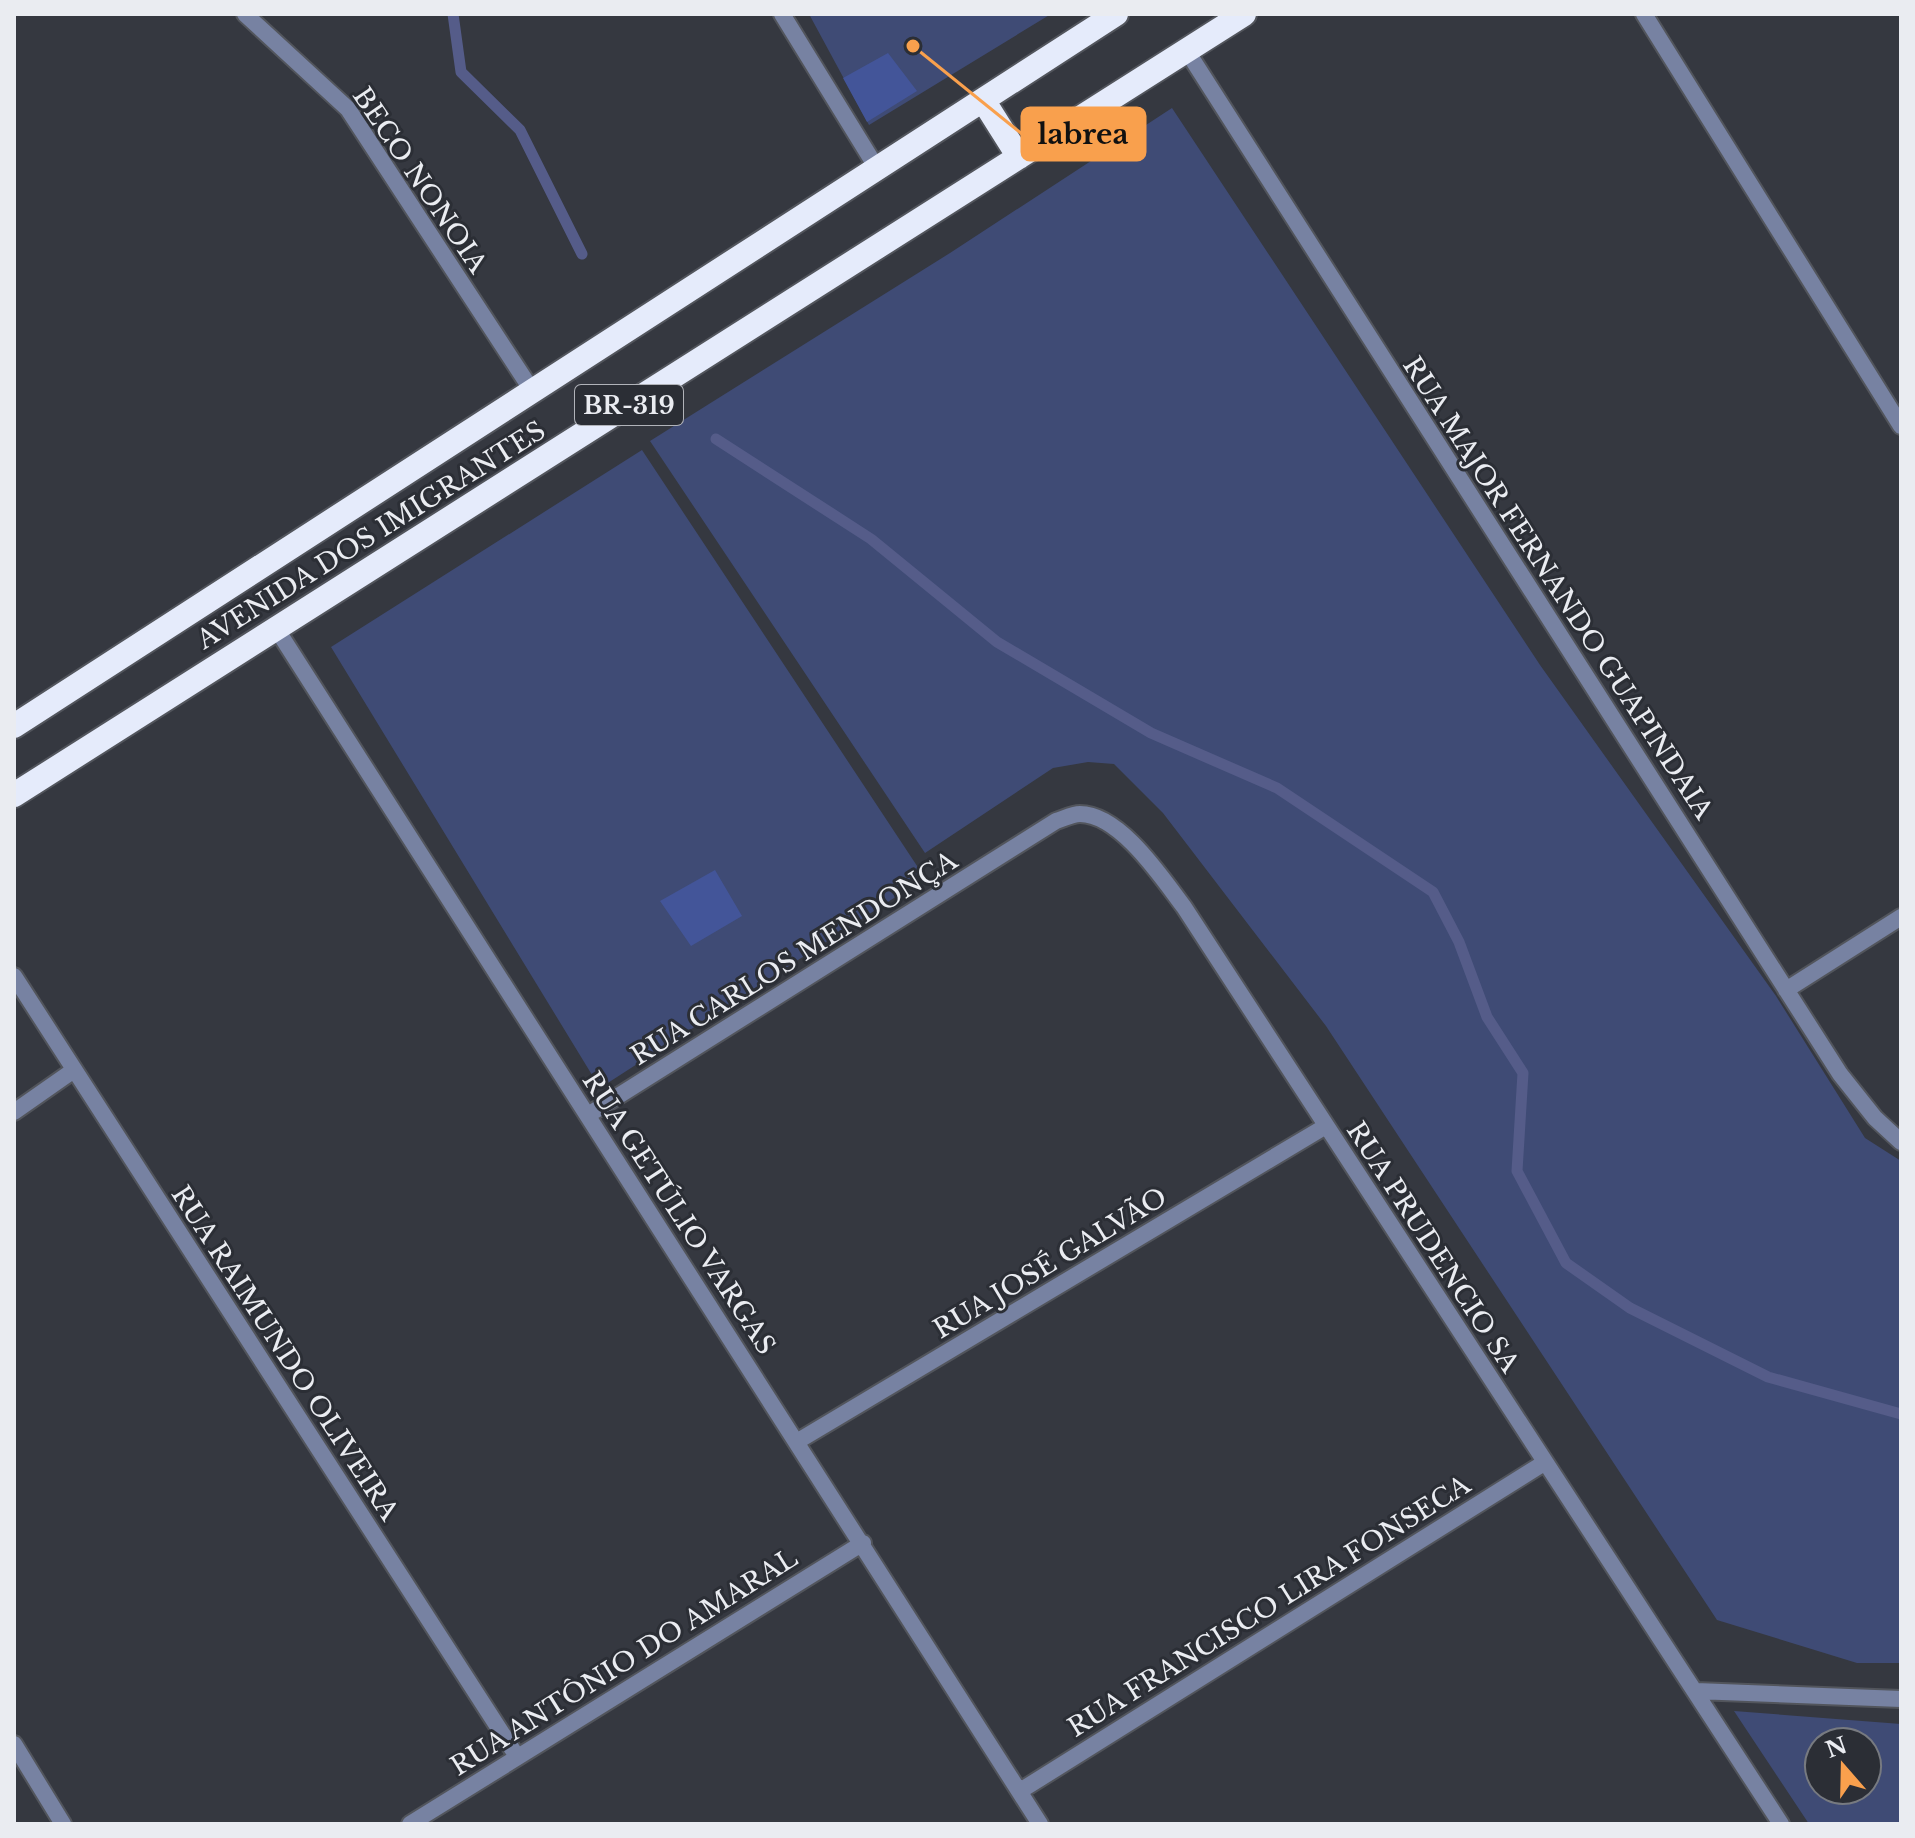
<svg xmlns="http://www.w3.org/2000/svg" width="1915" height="1838" font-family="'Libre Baskerville',serif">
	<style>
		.green { fill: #3f4b75; fill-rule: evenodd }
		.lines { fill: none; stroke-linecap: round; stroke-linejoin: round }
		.stream { stroke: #555c89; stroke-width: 11 }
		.building { fill: #435599 }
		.street-casing { stroke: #52555c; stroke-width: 20 }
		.highway-casing { stroke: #52555c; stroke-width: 28 }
		.street { stroke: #7782a2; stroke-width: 16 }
		.highway { stroke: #e5ebfb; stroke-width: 24 }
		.labels { text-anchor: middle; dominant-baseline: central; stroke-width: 6; stroke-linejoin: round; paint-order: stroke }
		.shield { fill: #2b2e35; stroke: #b1b3b9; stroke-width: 2 }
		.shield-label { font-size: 24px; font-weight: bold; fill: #eaecf1 }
		.street-label { font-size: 26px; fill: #eaecf1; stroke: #2b2e35 }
		.leader { fill: none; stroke: #f9a04d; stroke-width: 3 }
		.callout-dot { fill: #f9a04d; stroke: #2b2e35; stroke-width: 3 }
		.callout { fill: #f9a04d; stroke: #f9a04d; stroke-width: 3 }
		.callout-label { font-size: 28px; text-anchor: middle; font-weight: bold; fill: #111 }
	</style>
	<rect width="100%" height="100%" fill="#353840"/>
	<path class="green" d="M809,14H1051L869,125Z
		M1172,108L1540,665L1776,996L1865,1138L1901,1161V1663H1857L1717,1620L1326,1026L1163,813L1114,764L1088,762L1053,768L925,853L650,441L950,253Z
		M642,450L925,878L600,1088L331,647Z
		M1734,1711L1901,1724V1824H1809ZM1867,1742V1790H1819V1742Z"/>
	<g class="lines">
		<path class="stream" d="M453,14L461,72L520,130L582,254
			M716,439L871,539L997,642L1151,733L1277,788L1433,892L1459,942L1487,1017L1523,1073L1517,1171L1566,1263L1630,1308L1768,1377L1901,1414"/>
	</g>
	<path class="building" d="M888,53L917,91L867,122L843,78Z
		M715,870L742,916L691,946L660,901Z"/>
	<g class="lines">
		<g class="street-casing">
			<path id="street" d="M245,14L348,109L533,392
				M782,14L878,170
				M1644,14L1901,426
				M1187,51L1840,1074L1875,1118L1901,1142
				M276,628L1040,1824
				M14,976L516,1755
				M1786,990L1901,917
				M14,1112L74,1070
				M588,1115L1056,821C1063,819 1072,814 1080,814C1120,814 1162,878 1184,907L1781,1824
				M798,1441L1326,1126
				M1696,1691L1901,1699
				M14,1744L63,1824
				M1020,1791L1544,1463
				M410,1824L863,1543"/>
		</g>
		<g class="highway-casing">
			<path id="highway" d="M983,100L1019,157
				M14,726L1116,14
				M14,795L1244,14"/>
		</g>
		<use href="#street" class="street"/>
		<use href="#highway" class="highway"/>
	</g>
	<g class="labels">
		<rect class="shield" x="575" y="385" width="108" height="40" rx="6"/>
		<g class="shield-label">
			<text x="629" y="405">BR-319</text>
		</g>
		<g class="street-label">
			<text transform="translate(420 180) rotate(56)">BECO NONOIA</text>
			<text transform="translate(371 535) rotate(-32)">AVENIDA DOS IMIGRANTES</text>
			<text transform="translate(1558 588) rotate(57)">RUA MAJOR FERNANDO GUAPINDAIA</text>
			<text transform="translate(794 958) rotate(-32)">RUA CARLOS MENDONÇA</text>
			<text transform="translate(679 1213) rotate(57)">RUA GETÚLIO VARGAS</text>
			<text transform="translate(1433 1247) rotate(57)">RUA PRUDENCIO SA</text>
			<text transform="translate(1050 1263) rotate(-31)">RUA JOSÉ GALVÃO</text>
			<text transform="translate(285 1353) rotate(57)">RUA RAIMUNDO OLIVEIRA</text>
			<text transform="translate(1269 1606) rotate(-32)">RUA FRANCISCO LIRA FONSECA</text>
			<text transform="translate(624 1662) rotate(-32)">RUA ANTÔNIO DO AMARAL</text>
		</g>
	</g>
	<path class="leader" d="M913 46L1022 134"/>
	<circle class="callout-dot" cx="913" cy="46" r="8"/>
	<rect class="callout" x="1022" y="108" width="123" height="52" rx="8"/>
	<g class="callout-label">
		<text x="1083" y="144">labrea</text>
	</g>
	<rect width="1915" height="1838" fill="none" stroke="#eaecf1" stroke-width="32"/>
	<g transform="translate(1843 1766) rotate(340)"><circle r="38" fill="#2b2e35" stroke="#777a80" stroke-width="2"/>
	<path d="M0-6L14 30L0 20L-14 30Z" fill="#f9a04d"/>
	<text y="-12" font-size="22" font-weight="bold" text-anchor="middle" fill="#eaecf1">N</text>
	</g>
</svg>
